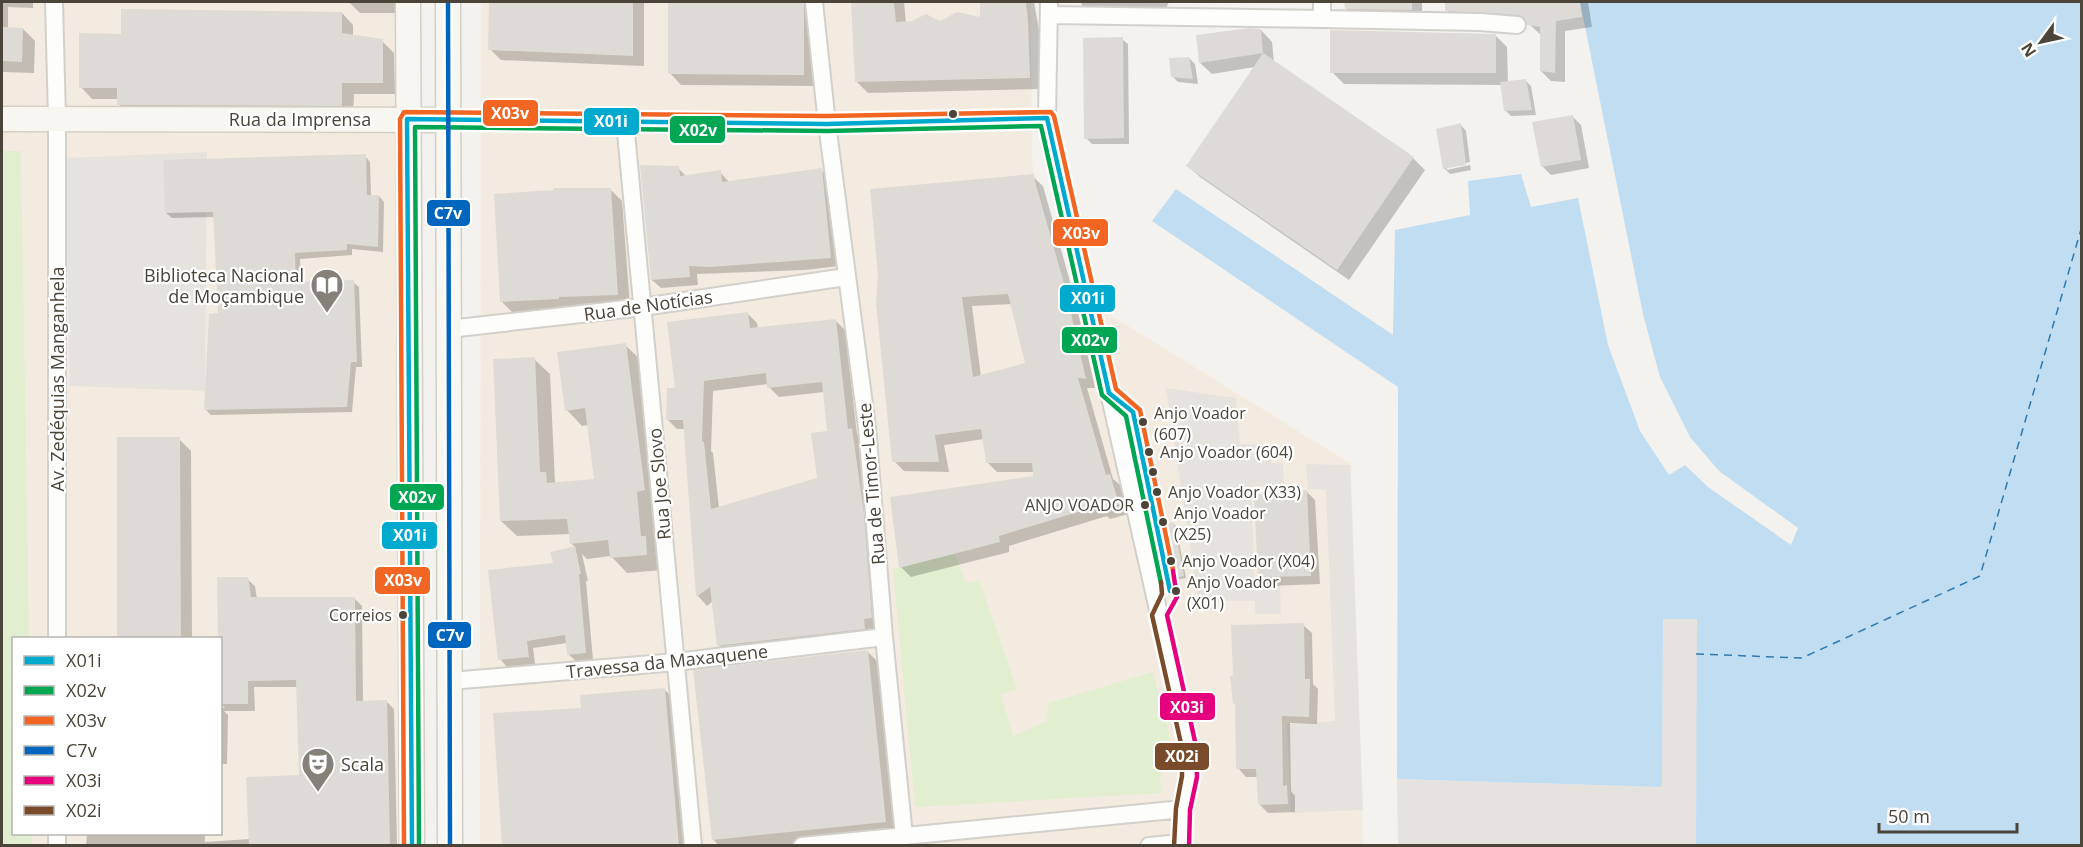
<svg xmlns="http://www.w3.org/2000/svg" width="2083" height="847" font-family="'Open Sans',sans-serif">
	<style>
		.commercial { fill: #f3ebdf; fill-rule: evenodd }
		.industrial { fill: #e6e2de }
		.green { fill: #e1eecf }
		.parking { fill: #e6e3df }
		.water { fill: #c0ddf1 }
		.shadow { fill: #0003; fill-rule: evenodd }
		.lines { fill: none; stroke-linecap: round; stroke-linejoin: round }
		.ferry { stroke: #2e7ab2; stroke-width: 1.5; stroke-dasharray: 8 6; stroke-linecap: butt }
		.building { fill: #dedbd6; fill-rule: evenodd }
		.minor-casing { stroke: #d2d0cb; stroke-width: 20 }
		.secondary-casing { stroke: #d3cfc5; stroke-width: 27 }
		.minor { stroke: #fdfdfc; stroke-width: 16 }
		.secondary { stroke: #f7f6f1; stroke-width: 24 }
		.bus-1-casing { stroke: #fff; stroke-width: 9 }
		.bus-2-casing { stroke: #fff; stroke-width: 9 }
		.bus-3-casing { stroke: #fff; stroke-width: 9 }
		.bus-4-casing { stroke: #fff; stroke-width: 9 }
		.bus-5-casing { stroke: #fff; stroke-width: 9 }
		.bus-6-casing { stroke: #fff; stroke-width: 9 }
		.bus-1 { stroke: #00a9ce; stroke-width: 4.5 }
		.bus-2 { stroke: #00a651; stroke-width: 4.5 }
		.bus-3 { stroke: #f26522; stroke-width: 4.5 }
		.bus-4 { stroke: #0065bd; stroke-width: 4.5 }
		.bus-5 { stroke: #e5007d; stroke-width: 4.5 }
		.bus-6 { stroke: #7a4b2a; stroke-width: 4.5 }
		.bus-dot { fill: #4b4439; stroke: #fff; stroke-width: 2 }
		.labels { text-anchor: middle; dominant-baseline: central; stroke-width: 4.5; stroke-linejoin: round; paint-order: stroke }
		.bus-label { font-size: 16px; fill: #4b4439; stroke: #fff; text-anchor: start }
		.street-label { font-size: 18px; fill: #4b4439; stroke: #fff }
		.poi-label { font-size: 18px; fill: #4b4439; stroke: #fff; text-anchor: end }
		.line-badge { stroke: #fff; stroke-width: 2 }
		.badge-label { font-size: 16px; text-anchor: middle; font-weight: bold; fill: #fff }
	</style>
	<rect width="100%" height="100%" fill="#f4f2ee"/>
	<path class="commercial" d="M2,2H398L408,845L2,846ZM14,638H220V834H14Z
		M481,2H1031L1032,163L1065,287L1351,464L1363,845L480,846Z"/>
	<path class="industrial" d="M1663,619H1698L1696,845H1398L1397,779L1662,787Z"/>
	<path class="green" d="M2,151H21L29,638H14V834H32V846L2,845Z
		M954,553L966,583L979,580L1017,689L1001,695L1013,736L1047,721L1049,703L1153,672L1171,742L1160,779L1161,793L915,807L893,569Z"/>
	<path class="parking" d="M207,152L205,391L70,386L65,158Z
		M1166,388L1236,398L1240,444H1271V463H1283L1284,486H1252L1254,585H1280L1281,614H1255V601L1198,600Z
		M1306,464L1350,465L1363,810L1291,813L1287,724L1335,721L1326,490L1308,489Z"/>
	<path class="water" d="M1580,2H2081V845H1696L1697,619H1663L1662,787L1397,779L1398,387L1152,221L1176,189L1393,335L1395,230L1470,215L1468,181L1521,174L1531,207L1578,198L1608,345L1640,431L1669,475L1685,465L1708,487L1791,545L1798,528L1719,471L1690,437L1660,377L1643,314Z"/>
	<path class="shadow" d="M2,2H33V8L8,7V29H23L35,41L34,73L3,72L2,87Z
		M349,2H402V13H360Z
		M490,2H644V66L501,60L490,49Z
		M670,2H815V86L681,85L670,73Z
		M852,2H904L906,23H940L982,19V2H1034L1040,35L1041,89L868,93L856,81Z
		M1082,2H1169L1162,17L1093,16L1081,4Z
		M1346,2H1422V20L1357,19L1346,8Z
		M1447,2H1588L1592,27L1565,31V82L1551,81L1541,71V35L1529,24L1457,20L1447,10Z
		M342,13L353,25V36L382,41L394,53L395,94H354L353,117L131,116L119,104V99H92L81,87L122,35Z
		M1261,30L1272,42L1274,62L1413,158L1425,170L1349,280L1200,177L1188,166L1255,67L1212,74L1200,63Z
		M1495,35L1507,47L1508,83L1525,80L1531,86L1536,115L1511,116L1505,110L1502,85L1344,84L1332,72Z
		M1122,39L1128,44L1129,144H1092L1086,138Z
		M1189,58L1195,64L1198,84L1178,82L1172,76Z
		M1572,116L1581,125L1589,168L1551,175L1542,166Z
		M1461,125L1466,131L1470,162L1447,167V170L1470,165L1471,170L1450,174L1444,168Z
		M365,156L370,162L371,196H379L384,202L383,252L352,249V255L300,259L301,284L353,282L359,287L362,367H356L352,412L211,415L205,409L219,314L215,217L172,218L166,213Z
		M678,168L687,177L720,172L729,182L821,170L830,179L839,266L805,270L697,274L698,285L661,288L652,280Z
		M1032,176L1043,186L1075,299L1095,388H1087L1113,479L1120,485L1128,514L1110,519L1107,516L1009,546V552L911,577L901,567L1035,477L1034,472H997L987,462L984,439L944,445L949,472L904,471L894,461L878,303ZM1012,304L1027,364L981,377L972,306Z
		M610,189L622,201L630,306L514,314L502,302Z
		M747,313L757,323L758,328L835,320L845,330L857,434L862,439L881,627L873,628L874,638L728,655L719,646L713,601L707,606L698,596L686,429H677L667,419L677,390ZM768,384L769,387L779,397L824,392L829,433L819,479L719,508L713,453L711,451L713,391Z
		M625,345L641,360L660,506L652,507L656,548L661,553L662,570L627,573L611,556L587,559L582,554L588,581H586L593,660L576,661L568,654L567,643L533,648L535,664L507,667L500,659L555,564L552,553L576,548L571,543L570,534L517,536L501,521L534,359L550,374L555,483L596,480L588,425L582,426L567,410Z
		M179,439L191,451L192,638H119Z
		M1306,491L1315,500L1320,584L1268,586L1259,577Z
		M1174,524L1176,526L1186,578L1174,580L1171,578Z
		M247,579L255,586L257,599L354,598L362,606L363,703L387,702L394,709L397,846H86L87,834H205V842L250,839L301,776L298,687H254L255,711H224L228,715L227,764H220V708H225L220,704Z
		M1303,625L1312,633L1313,684L1318,689L1317,724L1290,723L1291,791L1295,796V812L1268,813L1259,804L1258,777H1246L1238,768L1237,706L1234,703Z
		M867,651L879,663L897,834L779,846H719L713,839Z
		M665,690L687,712L699,846H503L583,709Z"/>
	<g class="lines">
		<path class="ferry" d="M1696,654L1802,658L1980,576L2082,226"/>
	</g>
	<path class="building" d="M489,2H633V56L488,50Z
		M668,2H804V75L668,74Z
		M851,2H894L896,22L912,21L926,14L940,21L957,12L980,17V2H1026L1028,22L1030,78L855,82Z
		M1344,2H1412V10L1345,9Z
		M1445,2H1580L1582,17L1556,21L1555,73L1540,71V27L1527,25L1523,17L1518,15L1445,11Z
		M121,9L342,12V33L383,39V83H342V106L117,105V88H79V33L121,34Z
		M2,27L23,28L22,62L2,61Z
		M1250,28L1261,29L1263,53L1199,63L1196,35Z
		M1330,30L1496,34V73H1330Z
		M1123,37L1124,138L1084,139L1083,38Z
		M1263,53L1414,157L1337,270L1186,166Z
		M1189,57L1193,79L1171,77L1169,58Z
		M1526,79L1532,110L1504,111L1500,82Z
		M1573,115L1581,160L1541,167L1532,122Z
		M1461,123L1466,165L1443,169L1436,129Z
		M366,154L367,195H379L378,247L347,244V250L295,253L296,282L354,280L357,362H351L347,407L204,410L209,314L218,313L213,212L165,213L163,160Z
		M640,165L679,166L680,176L721,170L722,182L822,168L831,258L710,267L689,266L690,277L651,280Z
		M1033,174L1065,287L1086,379L1078,378L1106,475L1110,474L1119,504L1099,510L1098,506L999,536L1000,542L899,568L890,497L1033,476L1032,463H986L981,429L935,435L939,462H892L876,303L878,275L870,189ZM1008,294L1025,363L973,377L962,297Z
		M553,188H611L618,295L559,297V299L500,302L494,194L554,190Z
		M748,312L750,328L836,319L848,429L852,428L864,514L872,618L864,619L865,629L717,646L710,587L696,597L683,420H666L667,388H675L667,322ZM766,373L767,388L822,382L827,431L811,433L817,478L711,509L704,442L702,441L704,381Z
		M626,343L645,490L637,492L641,536H646L647,555L610,558L608,540L570,544L567,519L500,521L493,359L535,357L540,472H546L547,483L594,479L585,408L565,411L557,352Z
		M117,437H180L181,639H117Z
		M1307,490L1311,576L1258,577L1254,495Z
		M1174,522L1184,576L1170,579L1161,525Z
		M575,546L581,574H579L586,653L567,655L565,635L527,641L529,657L498,660L488,570L553,563L550,552Z
		M217,577H248L251,597H355L356,701L387,700L390,846H249L246,777L299,775L296,680L248,681V704H220V639H218Z
		M1304,623L1305,679H1310L1309,717L1282,716L1283,786L1287,785L1288,804L1258,805L1256,769H1236L1235,703L1233,704L1230,676L1233,675L1231,625Z
		M868,650L886,822L712,840L693,670Z
		M665,688L679,846H502L493,713L581,708L580,695Z"/>
	<g class="lines">
		<g class="minor-casing">
			<path id="minor" d="M54,2L57,119V638
				M814,2L827,124L867,427L884,637L905,846
				M1049,2L1047,118L1189,747L1190,777L1183,809L1181,846
				M1322,2V19
				M1049,15L1322,19L1480,22L1517,25
				M449,120L827,124L1047,118
				M625,122L693,846
				M449,329L643,307L846,277
				M450,681L676,662L884,637
				M57,846V834
				M802,846L1183,809
				M1149,846L1181,843"/>
		</g>
		<g class="secondary-casing">
			<path id="secondary" d="M408,2L412,846
				M448,2L450,846
				M2,119L449,120"/>
		</g>
		<use href="#minor" class="minor"/>
		<use href="#secondary" class="secondary"/>
		<g class="bus-1-casing">
			<path id="bus-1" d="M412,846L407,119L827,124L1047,118L1109,393L1133,412L1170,591"/>
		</g>
		<g class="bus-2-casing">
			<path id="bus-2" d="M419,846L415,127L827,131L1041,126L1102,395L1126,416L1161,583"/>
		</g>
		<g class="bus-3-casing">
			<path id="bus-3" d="M404,846L400,119L404,112L827,116L1051,112L1054,116L1116,389L1140,410L1173,570"/>
		</g>
		<g class="bus-4-casing">
			<path id="bus-4" d="M448,2L450,846"/>
		</g>
		<g class="bus-5-casing">
			<path id="bus-5" d="M1173,571L1177,597L1167,615L1196,746L1197,777L1190,810L1189,846"/>
		</g>
		<g class="bus-6-casing">
			<path id="bus-6" d="M1161,582L1162,594L1152,615L1182,748V776L1176,808L1174,846"/>
		</g>
		<use href="#bus-1" class="bus-1"/>
		<use href="#bus-2" class="bus-2"/>
		<use href="#bus-3" class="bus-3"/>
		<use href="#bus-4" class="bus-4"/>
		<use href="#bus-5" class="bus-5"/>
		<use href="#bus-6" class="bus-6"/>
	</g>
	<defs>
		<g id="library-pin" transform="scale(1.725)"><path d="M0 17L-7.5 6A9.5 9.5 0 1 1 7.5 6Z" fill="#868178" stroke="#fff"/><path d="M-6-4Q-3-5.5-.7-3.5V5Q-3 3-6 4ZM6-4Q3-5.5 .7-3.5V5Q3 3 6 4Z" fill="#fff"/></g>
		<g id="theatre-pin" transform="scale(1.725)"><path d="M0 17L-7.5 6A9.5 9.5 0 1 1 7.5 6Z" fill="#868178" stroke="#fff"/><path d="M-5-5.5Q0-4 5-5.5V0Q5 5 0 6Q-5 5-5 0ZM-3.3-2.5H-1v1.5H-3.3ZM1-2.5H3.3v1.5H1ZM-2.8 1Q0 5.5 2.8 1Z" fill="#fff"/></g>
	</defs>
	<g fill-rule="evenodd">
		<use href="#library-pin" x="327" y="285"/>
		<use href="#theatre-pin" x="318" y="764"/>
	</g>
	<g class="bus-dot">
		<circle cx="953" cy="114" r="5"/>
		<circle cx="1143" cy="422" r="5"/>
		<circle cx="1149" cy="452" r="5"/>
		<circle cx="1153" cy="472" r="5"/>
		<circle cx="1157" cy="492" r="5"/>
		<circle cx="1145" cy="505" r="5"/>
		<circle cx="1163" cy="522" r="5"/>
		<circle cx="1171" cy="561" r="5"/>
		<circle cx="1176" cy="591" r="5"/>
		<circle cx="403" cy="615" r="5"/>
	</g>
	<g class="labels">
		<g class="bus-label">
			<text x="1154" y="413">Anjo Voador<tspan x="1154" dy="21">(607)</tspan></text>
			<text x="1160" y="452">Anjo Voador (604)</text>
			<text x="1168" y="492">Anjo Voador (X33)</text>
			<text x="1134" y="505" text-anchor="end">ANJO VOADOR</text>
			<text x="1174" y="513">Anjo Voador<tspan x="1174" dy="21">(X25)</tspan></text>
			<text x="1182" y="561">Anjo Voador (X04)</text>
			<text x="1187" y="582">Anjo Voador<tspan x="1187" dy="21">(X01)</tspan></text>
			<text x="392" y="615" text-anchor="end">Correios</text>
		</g>
		<g class="street-label">
			<text x="300" y="119">Rua da Imprensa</text>
			<text transform="translate(648 305) rotate(-8)">Rua de Notícias</text>
			<text transform="translate(57 379) rotate(-90)">Av. Zedéquias Manganhela</text>
			<text transform="translate(659 484) rotate(-95)">Rua Joe Slovo</text>
			<text transform="translate(871 484) rotate(-95)">Rua de Timor-Leste</text>
			<text transform="translate(667 661) rotate(-6)">Travessa da Maxaquene</text>
		</g>
		<g class="poi-label">
			<text x="304" y="275">Biblioteca Nacional<tspan x="304" dy="21">de Moçambique</tspan></text>
			<text x="341" y="764" text-anchor="start">Scala</text>
		</g>
	</g>
	<g class="line-badge">
		<rect x="482" y="99" width="57" height="28" rx="6" fill="#f26522"/>
		<rect x="583" y="107" width="57" height="29" rx="6" fill="#00a9ce"/>
		<rect x="669" y="115" width="57" height="29" rx="6" fill="#00a651"/>
		<rect x="426" y="199" width="45" height="28" rx="6" fill="#0065bd"/>
		<rect x="1052" y="218" width="57" height="29" rx="6" fill="#f26522"/>
		<rect x="1059" y="284" width="57" height="29" rx="6" fill="#00a9ce"/>
		<rect x="1061" y="326" width="57" height="28" rx="6" fill="#00a651"/>
		<rect x="389" y="483" width="56" height="28" rx="6" fill="#00a651"/>
		<rect x="381" y="521" width="57" height="29" rx="6" fill="#00a9ce"/>
		<rect x="374" y="566" width="57" height="29" rx="6" fill="#f26522"/>
		<rect x="427" y="621" width="45" height="28" rx="6" fill="#0065bd"/>
		<rect x="1159" y="692" width="57" height="29" rx="6" fill="#e5007d"/>
		<rect x="1154" y="742" width="56" height="29" rx="6" fill="#7a4b2a"/>
	</g>
	<g class="badge-label">
		<text x="510" y="119">X03v</text>
		<text x="611" y="127">X01i</text>
		<text x="698" y="136">X02v</text>
		<text x="448" y="219">C7v</text>
		<text x="1081" y="239">X03v</text>
		<text x="1088" y="304">X01i</text>
		<text x="1090" y="346">X02v</text>
		<text x="417" y="503">X02v</text>
		<text x="410" y="541">X01i</text>
		<text x="403" y="586">X03v</text>
		<text x="450" y="641">C7v</text>
		<text x="1187" y="713">X03i</text>
		<text x="1182" y="762">X02i</text>
	</g>
	<rect width="2083" height="847" fill="none" stroke="#4b4439" stroke-width="6"/>
	<rect x="12" y="637" width="210" height="198" fill="#ffffff" stroke="#b7b4b0" stroke-width="1.5"/>
	<rect x="24" y="656" width="30" height="9" fill="#00a9ce" stroke="#b7b4b0" stroke-width="1.5"/>
	<text x="66" y="667" font-size="18" fill="#4b4439">X01i</text>
	<rect x="24" y="686" width="30" height="9" fill="#00a651" stroke="#b7b4b0" stroke-width="1.5"/>
	<text x="66" y="697" font-size="18" fill="#4b4439">X02v</text>
	<rect x="24" y="716" width="30" height="9" fill="#f26522" stroke="#b7b4b0" stroke-width="1.5"/>
	<text x="66" y="727" font-size="18" fill="#4b4439">X03v</text>
	<rect x="24" y="746" width="30" height="9" fill="#0065bd" stroke="#b7b4b0" stroke-width="1.5"/>
	<text x="66" y="757" font-size="18" fill="#4b4439">C7v</text>
	<rect x="24" y="776" width="30" height="9" fill="#e5007d" stroke="#b7b4b0" stroke-width="1.5"/>
	<text x="66" y="787" font-size="18" fill="#4b4439">X03i</text>
	<rect x="24" y="806" width="30" height="9" fill="#7a4b2a" stroke="#b7b4b0" stroke-width="1.5"/>
	<text x="66" y="817" font-size="18" fill="#4b4439">X02i</text>
	<g transform="translate(2041 42) rotate(237)" stroke="#ffffff" stroke-width="4.5" paint-order="stroke">
	<path d="M0-4.5L10 22L0 15L-10 22Z" fill="#4b4439"/>
	<text y="-9" font-size="16" font-weight="bold" text-anchor="middle" fill="#4b4439">N</text>
	</g>
	<path d="M1879 823v9h138v-9" fill="none" stroke="#4b4439" stroke-width="3"/>
	<text x="1888" y="823" font-size="18" fill="#4b4439" stroke="#ffffff" stroke-width="4.5" paint-order="stroke">50 m</text>
</svg>
